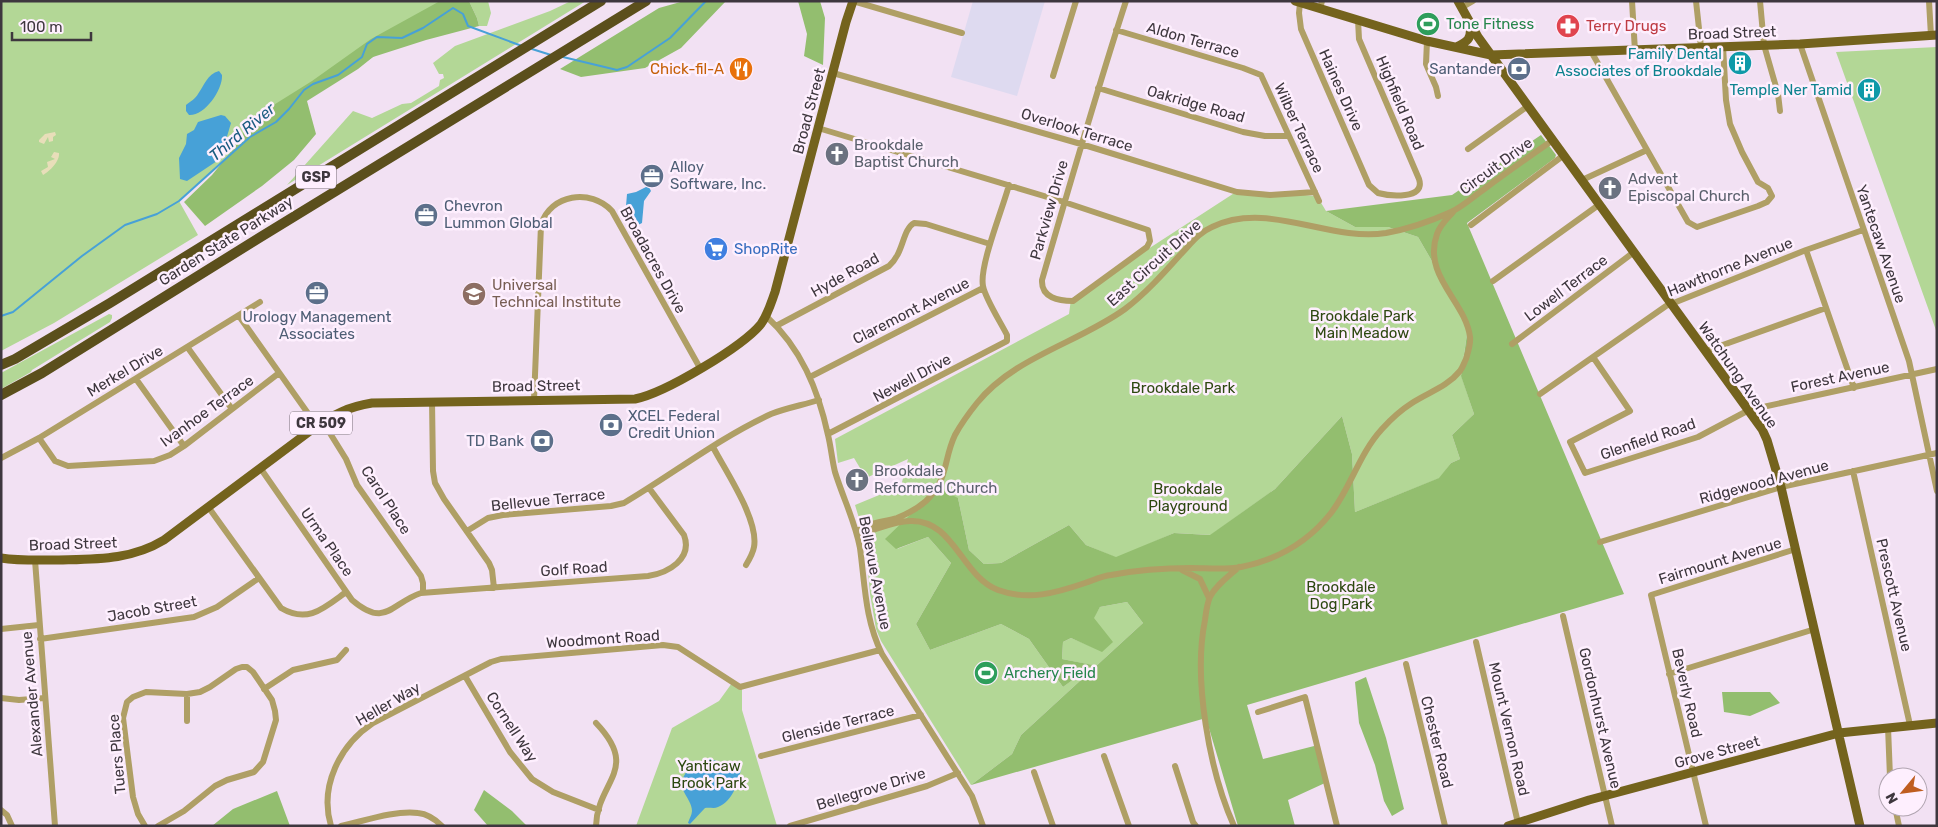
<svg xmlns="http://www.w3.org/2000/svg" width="1938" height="827" font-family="Rubik,sans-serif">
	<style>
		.education { fill: #dedaf0 }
		.green { fill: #b3d796 }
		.forest { fill: #93be6f }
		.sand { fill: #e8deb9 }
		.water { fill: #47a1d7 }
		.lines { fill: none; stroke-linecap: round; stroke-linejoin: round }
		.stream { stroke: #47a1d7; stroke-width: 2 }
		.minor { stroke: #af9f65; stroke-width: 6 }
		.major { stroke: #74631d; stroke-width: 9 }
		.highway { stroke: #5b4f1c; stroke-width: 10 }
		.labels { text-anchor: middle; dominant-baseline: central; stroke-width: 5; stroke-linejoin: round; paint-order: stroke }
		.shield { fill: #feeffe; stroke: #786e78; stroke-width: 1 }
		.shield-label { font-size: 14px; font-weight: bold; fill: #3e373e }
		.leisure-label { font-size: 15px; fill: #27864d; stroke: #feeffe; text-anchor: start }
		.health-label { font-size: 15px; fill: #be3a42; stroke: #feeffe; text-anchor: start }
		.street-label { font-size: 15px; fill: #3e373e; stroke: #feeffe }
		.culture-label { font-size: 15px; fill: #0d838f; stroke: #feeffe; text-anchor: end }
		.food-label { font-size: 15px; fill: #c56008; stroke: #feeffe; text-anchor: end }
		.service-label { font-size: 15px; fill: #4e5e75; stroke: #feeffe; text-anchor: start }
		.worship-label { font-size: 15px; fill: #5b616d; stroke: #feeffe; text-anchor: start }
		.shop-label { font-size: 15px; fill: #366cbe; stroke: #feeffe; text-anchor: start }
		.education-label { font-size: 15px; fill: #785e54; stroke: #feeffe; text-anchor: start }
		.park-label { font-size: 15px; fill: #2d4810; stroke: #feeffe }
		.water-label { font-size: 16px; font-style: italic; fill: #1a5c81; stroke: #feeffe }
	</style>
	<rect width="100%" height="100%" fill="#f2e1f3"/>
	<path class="education" d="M973,1H1045L1017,96L951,77Z"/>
	<path class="green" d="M1,1H459L250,137L179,201L198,235L54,323L1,351Z
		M469,1H488L491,13L487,26H479L477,18Z
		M571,1H586L287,185L353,111L372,118L402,104L411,103L439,86L440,80L444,78L443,74H439L433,63L455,46L550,11Z
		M1937,47V333L1836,52Z
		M1239,190L1317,196L1326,211L1355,227H1388L1418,237L1455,301L1468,327L1461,375L1474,414L1452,435L1460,459L1451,463L1440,478L1355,512L1352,454L1342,416L1275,489L1211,535L1174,533L1117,558L1086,545L1069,525L1001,563L984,564L969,550L958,498L897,549L928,537L951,563L916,624L930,650L1001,624L1029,639L1063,687L1092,665L1062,659L1063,642L1071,638L1102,651L1093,618L1100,607L1127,602L1143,623L1021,735L1012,754L971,785L881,641L876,629L870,594L865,538L855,505L901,486L908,459L866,478L854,458L838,463L835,439L1069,314L1071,299Z
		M109,314L112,315V318L110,322L32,370L31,372L1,389V373Z
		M732,683L742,684V710L777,826H636L672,728L719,701Z"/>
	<path class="forest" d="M440,1H469L477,18L479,26L426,40L373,57L358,69L307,101L316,134L294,160L262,186L205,226L184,202L212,175L238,143L251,119L312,81L371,39Z
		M684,1H726L681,48L645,68L581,77L560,69L659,8Z
		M798,1H820L825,18L823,65L804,56L807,34Z
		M1541,135L1556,155L1555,158L1467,223L1624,594L1247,705L1263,759L1318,745L1325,783L1288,800L1295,826H1238L1206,718L971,785L1012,754L1021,735L1143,623L1127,602L1100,607L1094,618L1113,642L1102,652L1071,638L1063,642L1062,659L1093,665L1063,687L1029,639L1001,624L930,650L916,624L951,563L928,537L896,549L885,539L938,488L958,498L969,550L984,564L1001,563L1069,525L1086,545L1116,557L1174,533L1210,535L1275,489L1342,416L1352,454L1355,512L1439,478L1451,463L1460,459L1452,435L1474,414L1461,376L1468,327L1455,301L1418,237L1388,227H1355L1326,211L1452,195Z
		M1366,677L1386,738L1404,809L1392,816L1384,801L1375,765L1359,723L1355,682Z
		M1722,692H1770L1780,703L1750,716L1724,712Z
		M484,790L512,811L527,826H488L474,810Z
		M277,791L290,826H212L233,809Z"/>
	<path class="sand" d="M55,132L56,135L53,137V141L49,142L48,137L44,144L39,142V140L45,134Z
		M54,152L59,153C60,161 50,171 43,175L41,171L48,167L47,162L55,159L51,157Z"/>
	<path class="water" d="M219,71L222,75C223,89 205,116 189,115L186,111V105C190,102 196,98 198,94C204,86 207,74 219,71Z
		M221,115L225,116L231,123L223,150L217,161L187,181L180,179L179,158L186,144L187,134L194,130L198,122Z
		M646,187H649L651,191L644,201L642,223L636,226L633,223L631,210L626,206L627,194L636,192Z
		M710,759L740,768L741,769C738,783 733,801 718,807C714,809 710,807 705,808L690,824L688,823C689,819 692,815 692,811C692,804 687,798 684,792C676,774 695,762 710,759Z"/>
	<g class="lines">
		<path class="stream" d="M532,49L551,55
			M563,57L617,70L627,67L670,38L706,1
			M1,316L13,312L82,256L125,225L157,214L179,201L250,137L276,122L289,109L304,90L313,84L338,75L362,57L367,44L377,37L402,38L423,28L453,8L463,14L468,26L522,46"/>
		<path class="minor" d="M853,1L962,33
			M1632,1L1635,51
			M1696,1L1701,47
			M1760,1L1764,45L1778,94L1780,111
			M1929,1L1931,36
			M1300,3L1299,13L1301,29L1369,185L1378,193C1389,196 1426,200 1419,179L1359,39L1358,20
			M1461,8L1473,1
			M1320,9L1322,1
			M1116,30L1243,68L1261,75L1319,201
			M1427,41L1426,64L1436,87L1438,96
			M1800,44L1909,361L1937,491
			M1592,53L1688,222L1697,227L1758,206L1767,202L1772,196L1768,188L1758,182L1742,152L1730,124L1726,100L1723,46
			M833,73L1081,144L1237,192L1270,195L1315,192
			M1053,76L1076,1
			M1098,88L1243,132L1265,136H1289
			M818,128L1064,202L1148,230L1150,241L1147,247L1073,301C1059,301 1041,298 1042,280C1069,187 1096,93 1126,1
			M1468,149L1528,106
			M1582,180L1647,150
			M1471,225L1564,155
			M1806,250L1854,388
			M1493,281L1600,204
			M239,316L317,426
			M766,316C801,348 818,389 828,435C831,447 832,460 835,472C843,498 855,521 860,548C865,585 865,620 882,654L972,796L983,826
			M776,326L889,266C904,253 902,230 914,223L926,224L990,244
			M1512,344L1634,252
			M188,348L232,409
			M1706,351L1826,308
			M1593,357L1630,411L1570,442L1585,473L1698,437L1749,410L1937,369
			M810,377L983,288
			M136,379L184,446
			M1540,394L1666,306L1806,250L1863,230
			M534,400L541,225C550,194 591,188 612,211L700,368
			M432,401L433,471L435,483L444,499L489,563L492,570L494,588
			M323,422L346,459L357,485L421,576L423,583V593
			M828,434L1007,341V335C1001,323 985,298 983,286C979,266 1003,208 1009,185
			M39,438L55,461L68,466L154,461L170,455L184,446L279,373
			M713,447C726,472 759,520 754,547C753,553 749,560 746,565
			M1,458L39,438L260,302
			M261,469L352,600C386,629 391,603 421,593L648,576C668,573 693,559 684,535L649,488
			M1853,471L1910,725
			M209,508L281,608C308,624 324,608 346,592
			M467,531L488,518L503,515L611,506L624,503C673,474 719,438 771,414C786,408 803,405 819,400
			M857,532L863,533C878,529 895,521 910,521C954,519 961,576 998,590C1028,601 1056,593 1085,583C1094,580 1102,576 1111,575C1137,570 1165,568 1191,568C1207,568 1225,570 1241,567C1276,560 1308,542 1331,513C1351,487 1359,454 1382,429C1391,419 1401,410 1412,403C1429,392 1447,387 1460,371C1463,367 1464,363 1466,359C1468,352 1471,344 1470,337C1466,302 1422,276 1437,234C1440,225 1447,219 1453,212
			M857,532C867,522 884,522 897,518C907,514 918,508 926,501C949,479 943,460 955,435C961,424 969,413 977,403C1014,357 1078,343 1125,309C1145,294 1163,274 1180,255C1190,245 1198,233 1212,227C1268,200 1328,242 1386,233C1408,229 1431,221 1451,212C1462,207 1473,197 1483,190C1506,173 1530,156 1553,140
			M1600,542L1781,487L1937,453
			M35,560L55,826
			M1182,570L1200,579L1209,598
			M1563,616L1612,826
			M1,629L39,625
			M40,639L194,617L217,607L259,578
			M1476,642L1518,823
			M1406,664L1445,826
			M1669,674L1815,629
			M465,676L510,752L532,779L553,792L599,810
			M264,689L293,670L337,660L346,650
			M1,698L19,700L45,698
			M1258,712L1305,697L1337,826
			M187,721V694
			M1888,727L1890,777
			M761,756L921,715
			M1104,756L1129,826
			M1175,766L1193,822L1196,826
			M1034,772L1053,826
			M1895,807L1899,826
			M1,810L7,815L12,826
			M145,826L138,814L133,797L123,718L127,702L133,697L146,692L187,694L200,692L210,687L236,669L242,667H247L253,672L272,700L275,711L276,720L263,762L254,772L227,780L215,786L184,811L158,826
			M331,826C319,786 340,745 373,723L491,662L501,659L663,645L678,647L740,687L880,650
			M341,826C364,821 395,810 418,813C428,814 436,820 442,826
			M596,826C597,781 641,770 596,723
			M790,826L927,786L958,773
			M1234,826C1209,770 1193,679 1205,620C1206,613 1207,603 1210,597C1216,585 1229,576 1239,567
			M1706,826L1651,595L1796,549"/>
		<path class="major" d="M1295,1L1427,41L1491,55L1800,44L1937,35
			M1458,1L1478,37L1762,429L1767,440L1781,487L1860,826
			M1456,47C1467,42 1472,39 1470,26
			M1,558C20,561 40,560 59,560C97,559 131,560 164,540L314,428C334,414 348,407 372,403L635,399C665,393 742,347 761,324C768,314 771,303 775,292L846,22L853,1
			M1508,826L1589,800L1839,733L1937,723"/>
		<path class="highway" d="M1,365L15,359L110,303L601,1
			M1,395L42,373L259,238L646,1"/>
	</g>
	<defs>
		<g id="stadium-disc" transform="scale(1.25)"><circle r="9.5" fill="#2e9e5b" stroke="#feeffe"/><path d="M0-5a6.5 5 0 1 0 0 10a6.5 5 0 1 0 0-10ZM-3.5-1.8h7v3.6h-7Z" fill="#fff"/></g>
		<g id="pharmacy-disc" transform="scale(1.25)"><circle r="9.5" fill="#e0444e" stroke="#feeffe"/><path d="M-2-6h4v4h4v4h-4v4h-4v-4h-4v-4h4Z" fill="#fff"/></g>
		<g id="building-disc" transform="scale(1.25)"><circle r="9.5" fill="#0f9aa8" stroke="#feeffe"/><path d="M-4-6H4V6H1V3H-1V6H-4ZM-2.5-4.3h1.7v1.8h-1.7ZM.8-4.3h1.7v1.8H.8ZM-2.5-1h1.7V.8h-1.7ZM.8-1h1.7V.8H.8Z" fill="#fff"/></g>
		<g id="restaurant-disc" transform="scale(1.25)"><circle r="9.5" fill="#e8710a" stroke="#feeffe"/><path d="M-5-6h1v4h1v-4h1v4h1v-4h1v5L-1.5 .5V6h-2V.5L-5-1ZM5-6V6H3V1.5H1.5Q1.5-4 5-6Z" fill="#fff"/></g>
		<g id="bank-disc" transform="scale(1.25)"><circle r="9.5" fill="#5c6f8a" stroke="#feeffe"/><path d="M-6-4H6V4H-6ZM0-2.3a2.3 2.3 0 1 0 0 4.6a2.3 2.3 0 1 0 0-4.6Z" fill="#fff"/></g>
		<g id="church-disc" transform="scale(1.25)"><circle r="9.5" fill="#6b7280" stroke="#feeffe"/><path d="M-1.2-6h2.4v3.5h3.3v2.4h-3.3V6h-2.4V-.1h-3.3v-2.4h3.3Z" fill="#fff"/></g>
		<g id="office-disc" transform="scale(1.25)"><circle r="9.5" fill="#5c6f8a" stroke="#feeffe"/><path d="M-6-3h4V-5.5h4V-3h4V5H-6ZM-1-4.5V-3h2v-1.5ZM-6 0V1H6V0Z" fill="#fff"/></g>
		<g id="supermarket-disc" transform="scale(1.25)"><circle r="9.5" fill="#3f7fe0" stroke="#feeffe"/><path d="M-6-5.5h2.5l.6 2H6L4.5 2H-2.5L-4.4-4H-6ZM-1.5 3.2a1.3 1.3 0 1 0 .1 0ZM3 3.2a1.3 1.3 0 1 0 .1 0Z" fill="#fff"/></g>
		<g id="university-disc" transform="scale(1.25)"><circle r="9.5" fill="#8d6e63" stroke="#feeffe"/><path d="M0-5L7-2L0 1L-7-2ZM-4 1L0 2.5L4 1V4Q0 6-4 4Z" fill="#fff"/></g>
	</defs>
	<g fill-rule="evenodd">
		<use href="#stadium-disc" x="1428" y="24"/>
		<use href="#pharmacy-disc" x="1568" y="26"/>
		<use href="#building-disc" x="1740" y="63"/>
		<use href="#restaurant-disc" x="741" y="69"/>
		<use href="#bank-disc" x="1519" y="69"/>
		<use href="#building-disc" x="1869" y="90"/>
		<use href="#church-disc" x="837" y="154"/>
		<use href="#office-disc" x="652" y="176"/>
		<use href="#church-disc" x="1610" y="188"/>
		<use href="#office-disc" x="426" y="215"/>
		<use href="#supermarket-disc" x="716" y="249"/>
		<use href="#office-disc" x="317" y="293"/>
		<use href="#university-disc" x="474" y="294"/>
		<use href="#bank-disc" x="611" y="425"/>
		<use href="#bank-disc" x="542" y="441"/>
		<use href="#church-disc" x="857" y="480"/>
		<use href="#stadium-disc" x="986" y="673"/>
	</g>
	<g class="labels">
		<g class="shield">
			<rect x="296" y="165.5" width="40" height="23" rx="4"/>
			<rect x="290" y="411.5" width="62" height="23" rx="4"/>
		</g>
		<g class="shield-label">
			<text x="316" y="177">GSP</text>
			<text x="321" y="423">CR 509</text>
		</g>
		<g class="leisure-label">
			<text x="1446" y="24">Tone Fitness</text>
			<text x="1004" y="673">Archery Field</text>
		</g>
		<g class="health-label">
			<text x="1586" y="26">Terry Drugs</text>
		</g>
		<g class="street-label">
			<text transform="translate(1732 33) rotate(-2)">Broad Street</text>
			<text transform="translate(1193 40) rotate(16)">Aldon Terrace</text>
			<text transform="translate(1341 90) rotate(66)">Haines Drive</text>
			<text transform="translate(1400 103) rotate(67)">Highfield Road</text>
			<text transform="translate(1196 104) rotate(16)">Oakridge Road</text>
			<text transform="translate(809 111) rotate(-75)">Broad Street</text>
			<text transform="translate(1299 128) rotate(65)">Wilber Terrace</text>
			<text transform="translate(1077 130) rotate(17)">Overlook Terrace</text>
			<text transform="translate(1496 166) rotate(-36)">Circuit Drive</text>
			<text transform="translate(1049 210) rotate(-74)">Parkview Drive</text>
			<text transform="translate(226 241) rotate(-32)">Garden State Parkway</text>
			<text transform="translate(1881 244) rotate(71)">Yantecaw Avenue</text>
			<text transform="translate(653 260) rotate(61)">Broadacres Drive</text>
			<text transform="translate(1154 263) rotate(-42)">East Circuit Drive</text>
			<text transform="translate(1730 267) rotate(-22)">Hawthorne Avenue</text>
			<text transform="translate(845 275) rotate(-29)">Hyde Road</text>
			<text transform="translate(1566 288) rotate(-37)">Lowell Terrace</text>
			<text transform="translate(911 311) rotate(-27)">Claremont Avenue</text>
			<text transform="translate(125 371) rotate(-31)">Merkel Drive</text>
			<text transform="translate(1738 375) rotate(55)">Watchung Avenue</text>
			<text transform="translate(1840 377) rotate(-12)">Forest Avenue</text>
			<text transform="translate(912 378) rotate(-28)">Newell Drive</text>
			<text transform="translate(536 386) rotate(-1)">Broad Street</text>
			<text transform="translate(207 411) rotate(-36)">Ivanhoe Terrace</text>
			<text transform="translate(1648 439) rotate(-19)">Glenfield Road</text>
			<text transform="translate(1764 482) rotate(-15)">Ridgewood Avenue</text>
			<text transform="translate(386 500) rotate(57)">Carol Place</text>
			<text transform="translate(548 500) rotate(-6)">Bellevue Terrace</text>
			<text transform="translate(327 542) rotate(55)">Urma Place</text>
			<text transform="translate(73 544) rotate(-2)">Broad Street</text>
			<text transform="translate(1720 561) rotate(-17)">Fairmount Avenue</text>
			<text transform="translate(574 569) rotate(-4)">Golf Road</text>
			<text transform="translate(875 573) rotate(79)">Bellevue Avenue</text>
			<text transform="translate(1894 595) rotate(77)">Prescott Avenue</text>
			<text transform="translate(152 609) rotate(-10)">Jacob Street</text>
			<text transform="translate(603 639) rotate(-4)">Woodmont Road</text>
			<text transform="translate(1687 693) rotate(77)">Beverly Road</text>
			<text transform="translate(32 694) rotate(-95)">Alexander Avenue</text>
			<text transform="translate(388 704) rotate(-30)">Heller Way</text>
			<text transform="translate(1600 718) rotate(77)">Gordonhurst Avenue</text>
			<text transform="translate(838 724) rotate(-14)">Glenside Terrace</text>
			<text transform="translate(512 727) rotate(57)">Cornell Way</text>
			<text transform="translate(1509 729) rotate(77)">Mount Vernon Road</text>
			<text transform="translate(1437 742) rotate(76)">Chester Road</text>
			<text transform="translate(1717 752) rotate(-15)">Grove Street</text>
			<text transform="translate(117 754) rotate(-95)">Tuers Place</text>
			<text transform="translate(871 789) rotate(-17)">Bellegrove Drive</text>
		</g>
		<g class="culture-label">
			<text x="1722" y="54">Family Dental<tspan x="1722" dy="17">Associates of Brookdale</tspan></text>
			<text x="1852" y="90">Temple Ner Tamid</text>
		</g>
		<g class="food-label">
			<text x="724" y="69">Chick-fil-A</text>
		</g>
		<g class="service-label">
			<text x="1502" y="69" text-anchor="end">Santander</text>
			<text x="670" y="167">Alloy<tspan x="670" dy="17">Software, Inc.</tspan></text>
			<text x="444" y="206">Chevron<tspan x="444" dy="17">Lummon Global</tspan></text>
			<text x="317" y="317" text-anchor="middle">Urology Management<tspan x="317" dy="17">Associates</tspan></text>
			<text x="628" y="416">XCEL Federal<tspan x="628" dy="17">Credit Union</tspan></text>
			<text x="524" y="441" text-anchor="end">TD Bank</text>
		</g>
		<g class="worship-label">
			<text x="854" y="145">Brookdale<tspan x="854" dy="17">Baptist Church</tspan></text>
			<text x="1628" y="179">Advent<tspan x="1628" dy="17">Episcopal Church</tspan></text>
			<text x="874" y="471">Brookdale<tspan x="874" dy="17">Reformed Church</tspan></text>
		</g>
		<g class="shop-label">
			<text x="734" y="249">ShopRite</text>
		</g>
		<g class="education-label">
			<text x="492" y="285">Universal<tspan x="492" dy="17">Technical Institute</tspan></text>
		</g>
		<g class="park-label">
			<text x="1362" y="316">Brookdale Park<tspan x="1362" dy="17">Main Meadow</tspan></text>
			<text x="1183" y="388">Brookdale Park</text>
			<text x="1188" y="489">Brookdale<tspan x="1188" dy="17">Playground</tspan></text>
			<text x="1341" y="587">Brookdale<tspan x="1341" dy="17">Dog Park</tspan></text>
			<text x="709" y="766">Yanticaw<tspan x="709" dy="17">Brook Park</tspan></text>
		</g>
		<g class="water-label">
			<text transform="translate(242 132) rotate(-40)">Third River</text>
		</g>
	</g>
	<rect width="1938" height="827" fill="none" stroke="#3e373e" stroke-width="5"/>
	<g transform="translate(1903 792) rotate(241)"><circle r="24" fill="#feeffe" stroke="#b1a5b1"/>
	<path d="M0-4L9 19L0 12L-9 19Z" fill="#bf5d20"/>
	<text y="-8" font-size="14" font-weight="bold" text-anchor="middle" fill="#3e373e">N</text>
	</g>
	<path d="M12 32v8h79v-8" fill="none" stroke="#3e373e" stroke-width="2.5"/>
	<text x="20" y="32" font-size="15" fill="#3e373e" stroke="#feeffe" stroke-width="4" paint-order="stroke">100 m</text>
</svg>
